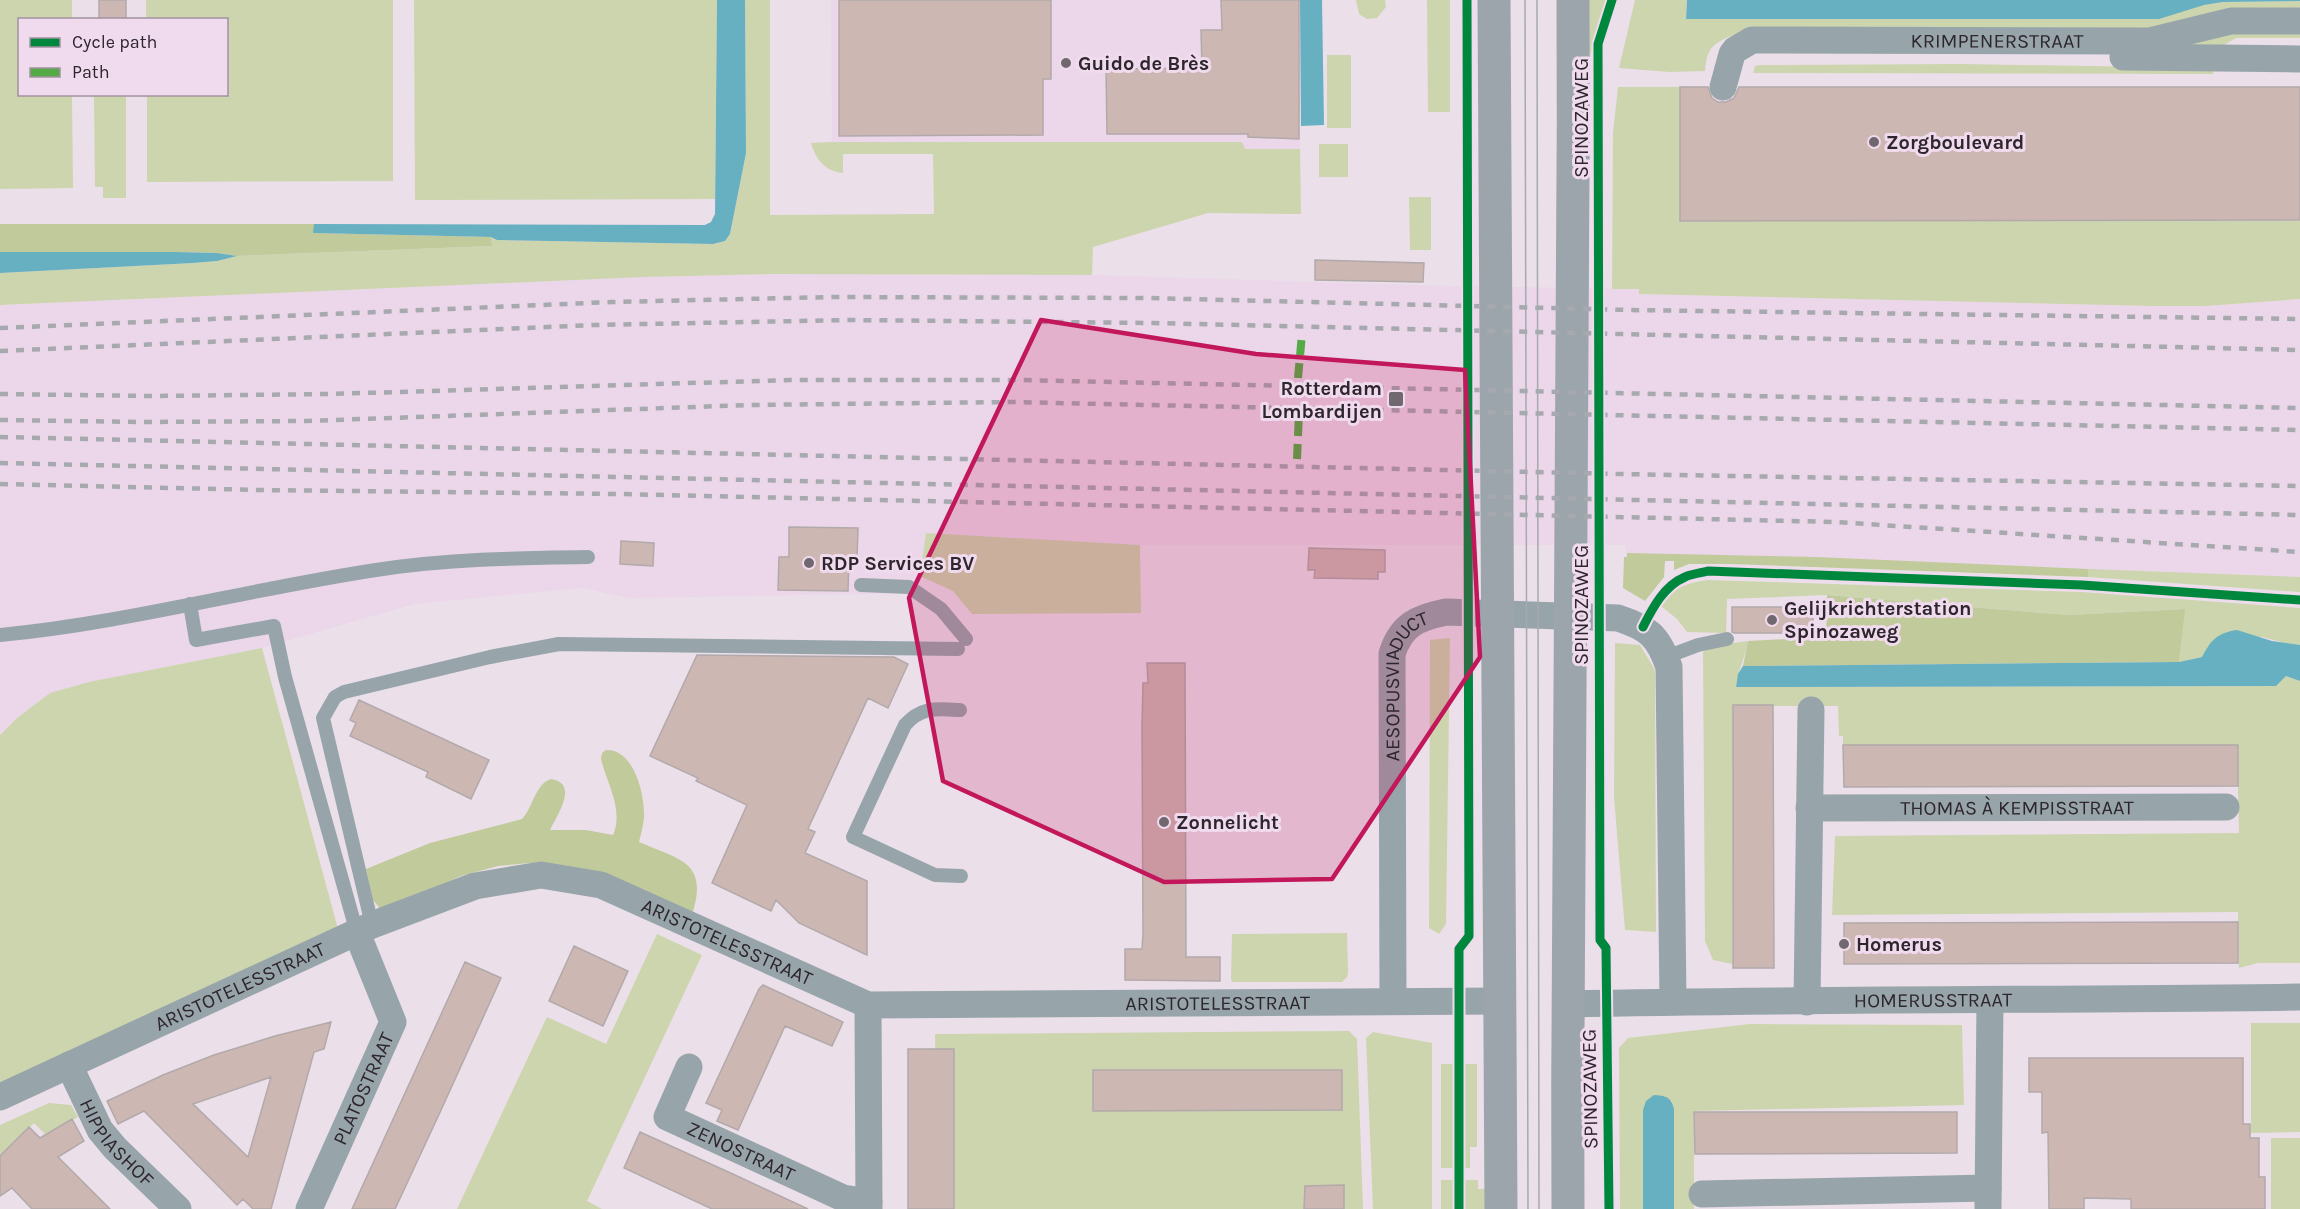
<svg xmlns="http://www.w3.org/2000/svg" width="2300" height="1209" font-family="Karla,sans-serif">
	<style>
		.built { fill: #ebd7e9 }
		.green { fill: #cdd5ae }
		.forest { fill: #c1ca9b }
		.water { fill: #66b0c1 }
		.building { fill: #cdb7b2; stroke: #b2a9ab; stroke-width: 1.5; fill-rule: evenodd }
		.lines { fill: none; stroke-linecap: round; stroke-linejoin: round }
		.lane { stroke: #97a5aa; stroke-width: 14 }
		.street { stroke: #97a5aa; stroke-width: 27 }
		.secondary { stroke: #9ca5ab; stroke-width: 33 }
		.tram { stroke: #a6a9ae; stroke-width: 1.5 }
		.rail { stroke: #a6a9ae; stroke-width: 4.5; stroke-dasharray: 8 8; stroke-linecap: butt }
		.quiet { stroke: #54aa44; stroke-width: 8; stroke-dasharray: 15 8; stroke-linecap: butt }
		.cycleway-casing { stroke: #f0daed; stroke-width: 13 }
		.cycleway { stroke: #00873e; stroke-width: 9 }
		.marked { fill: #c2185b; fill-opacity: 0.2; stroke: #c2185b; stroke-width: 4.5; stroke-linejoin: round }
		.poi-dot { fill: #70676f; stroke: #f0daed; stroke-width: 2 }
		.labels { text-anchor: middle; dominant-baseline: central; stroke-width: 6; stroke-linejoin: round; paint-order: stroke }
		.street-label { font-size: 20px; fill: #2e262d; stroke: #f0daed }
		.poi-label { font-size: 20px; font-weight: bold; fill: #2e262d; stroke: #f0daed; text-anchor: start }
	</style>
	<rect width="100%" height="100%" fill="#ebdfea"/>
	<path class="built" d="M831,0H1300V149H1245L1241,142H832Z
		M770,274L1092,275L1450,286L1639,289V294L2154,306H2205L2300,299V589L2086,575L1627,557L1625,545H1140L927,533L917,593L628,598L582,588L414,604L262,648L89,682L50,693L17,718L0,735V305L643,277Z"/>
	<path class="green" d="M0,0H72V19L20,20V94L72,95L73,188L0,189Z
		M146,0H393V181L147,182V95L226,94V20L146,19Z
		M414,0H717L715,199L415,200Z
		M745,0H770V215L934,214L933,154H843V173C824,171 816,159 811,143L832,142H1242L1245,149H1300L1301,214L1208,213L1093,247L1092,275L770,274L643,277L0,305V273L193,263L217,261L237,256L491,246V237L497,240L713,244L725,241L730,234L746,153Z
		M1356,0H1385L1386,7L1377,18L1367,19L1359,14Z
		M1427,0H1450V112H1428Z
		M1589,0H1606L1589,59Z
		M1635,0H1687L1686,19L2204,5L2223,2L2300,1V15L2147,34L1733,35C1712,44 1707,48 1705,71L1669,72L1619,68Z
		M2300,31V38H2236L2224,45L2158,50L2212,33Z
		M1327,55H1351V128H1327Z
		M1962,64L2214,68L2213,74L1753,73L1755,66L1759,65Z
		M1618,87H1680V221H2300V299L2205,306H2154L1639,294V289H1612L1613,133Z
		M94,95H126V198H103V187H95Z
		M1319,144H1348V177H1319Z
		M1409,197H1431V250H1410Z
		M926,533L1140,545L1141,613L972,614L953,591L920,576Z
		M2088,569L2300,577V592L2088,577Z
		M1707,580L2082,592L2300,608V645H2293L2262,637L2208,646L2202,657L2179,662L2184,609L2068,615L1827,595L1727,599L1726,633L1687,632L1677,619L1661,606C1676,587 1683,584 1707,580Z
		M1450,638L1446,924L1439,934L1429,928L1430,640Z
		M1748,641C1745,657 1738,671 1736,687L2276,686L2286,676L2300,681V963H2258L2239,968L2238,912L1832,915L1835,836L2239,833L2237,745H1843V736H1839L1838,706H1733L1732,964L1713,960L1705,941L1703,652L1711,646Z
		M1615,643L1640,645L1655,670L1656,932L1625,930L1614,797Z
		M262,648L338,929L0,1085V735L17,718L50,693L89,682Z
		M1347,933L1348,973L1347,977L1342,982H1232L1231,979L1232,934Z
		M657,934L702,955L587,1201L602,1209H457L547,1017L606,1044Z
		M2251,1023H2300V1132L2251,1133Z
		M1750,1024L1962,1025L1964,1105L1694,1111V1209H1674L1672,1101L1643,1110V1209H1620L1619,1048L1628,1038Z
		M1349,1031L1357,1039L1363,1209H937L935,1034Z
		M1373,1032L1432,1043V1209H1373L1366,1038Z
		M1441,1064H1455V1168H1441Z
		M1464,1064H1477V1147H1470V1168H1464Z
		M49,1103L71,1105L78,1117L45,1134L34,1123L0,1158V1125Z
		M2271,1138H2300V1209H2271Z
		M1441,1180H1455V1209H1441Z
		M1464,1180H1478V1189H1487V1209H1464Z"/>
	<path class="forest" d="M0,224H314V233L491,237L492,246L237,256L217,253L175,252H0Z
		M1627,553L1816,557L2088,569V577L1730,564H1689L1674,570V561H1665L1664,577L1645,601L1623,588L1624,557H1627Z
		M1827,595L2068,615L2185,609L2179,662L1743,666L1748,641L1826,637Z
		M606,750C635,749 645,796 644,818C643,826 641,834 639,842C680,860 709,861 692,915L567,868L530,863L498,866L461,876L382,911L373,900L366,869L430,843L522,819C533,808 535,784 551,779C580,783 556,817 550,830H586L613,835C624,810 607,784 601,759L602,753Z"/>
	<path class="water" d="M717,0H745L746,153L730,234L725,241L713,244L497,240L491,237L313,233L314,224L705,225L711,222L715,214Z
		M1300,0H1322L1324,125L1301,126Z
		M1687,0H2300V1L2223,2L2204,5L2159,19H1686Z
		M0,252H175L217,253L237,256L217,261L193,263L0,273Z
		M2237,630L2272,641L2300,645V681L2286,676L2276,686L1736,687L1738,674L1743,666L2179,662L2202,657C2211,640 2217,633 2237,630Z
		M1654,1095C1665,1096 1671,1096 1674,1109V1209H1643V1110L1646,1101Z"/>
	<path class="building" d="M99,0H126V20H99Z
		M839,0H1051V79H1043V135L839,136Z
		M1221,0H1299V139L1248,137V134H1107L1106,69L1202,68L1201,30H1222Z
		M1680,87H1708L1712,98L1718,102H1726L1734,98L1739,87H2300V220L1680,221Z
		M1315,260L1424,263L1423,282L1315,280Z
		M789,527L858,528L857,559H849L848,591L778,590L779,557H789Z
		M621,541L654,543L653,566L620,564Z
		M1309,548L1385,550V572H1378V579L1314,578L1315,570H1308Z
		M1732,607H1813V633H1734L1732,632Z
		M697,655L894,657L908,664L888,708L868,698L808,829L815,832L805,853L867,881V955L799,923L776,900L771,911L712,883L747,805L696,781L698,778L650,756Z
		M1147,663H1185L1186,957H1220V981L1125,980V949H1142L1143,934L1142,725L1143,683H1148Z
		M359,700L489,760L471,799L426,777L428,772L350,736L356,723L350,720Z
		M1733,705H1773L1774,968H1733Z
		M1843,745H2238V786L1844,787Z
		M2238,922V963L1844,964V923Z
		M574,946L628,971L603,1026L549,1001Z
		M465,962L501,978L442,1108L395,1209H352Z
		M763,985L843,1022L832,1046L785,1026L738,1130L717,1121L722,1110L706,1103L759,989Z
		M331,1022L324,1049L314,1052L271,1209H253L243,1199L237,1205L144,1111L118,1124L107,1101L163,1075L214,1055L275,1036ZM271,1077L248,1157L193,1104Z
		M908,1049H954V1209H908Z
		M2029,1058H2243V1124H2250V1138H2259V1177H2265V1209H2131V1199L2084,1198V1209H2049L2048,1132L2042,1133V1092H2029Z
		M1093,1070H1342V1110L1093,1111Z
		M1694,1112H1957V1153L1695,1154Z
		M72,1119L84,1141L58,1157L110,1209H32L12,1188L0,1196V1156L29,1127L40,1138Z
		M640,1132L735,1175L808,1209H712L624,1168Z
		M1344,1185V1209H1304L1305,1186Z"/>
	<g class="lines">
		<path class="lane" d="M861,585L909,587L941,609L966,639
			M190,604L196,640L274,626L285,677L357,933
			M0,635C126,623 250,589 376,570C446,559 517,558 588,557
			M1666,657L1698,645L1727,639
			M960,710C937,709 922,706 905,725L853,837L935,875L961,876
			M372,925L323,718L335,697L344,692L490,657L559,644L958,649"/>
		<g class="street">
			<path d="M2123,57L2300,59"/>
			<path id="s1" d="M1723,87L1732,54L1735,50L1752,40L2149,41L2231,21H2300"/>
			<path id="s2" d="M1809,808L2226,807"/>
			<path id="s3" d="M1393,1001L1392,654C1401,625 1417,618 1446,612L1618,618C1648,628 1658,635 1669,667L1673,1001"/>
			<path d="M1807,1002L1811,710"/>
			<path id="s4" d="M1567,1004C1811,999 2056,1000 2300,997"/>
			<path d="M868,1005L869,1209"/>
			<path id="s5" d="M69,1065L100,1130L115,1148L178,1209"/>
			<path id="s6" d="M689,1067L667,1117L843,1198L869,1202"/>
			<path id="s7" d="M0,1097L372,925L475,886L541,875L601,885L868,1005L1501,1001"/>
			<path d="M1702,1194L1988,1188"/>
			<path id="s8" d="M309,1209L393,1022L357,933"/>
			<path d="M1988,1209L1990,1001"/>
		</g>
		<path class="secondary" d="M1494,0L1501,1209
			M1568,1209C1566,806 1575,403 1573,0"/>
		<path class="tram" d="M1525,0L1528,1209
			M1537,0L1539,1209"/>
		<path class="rail" d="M0,328L612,302L833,297L1148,298L1629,310L2300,319
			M0,351L594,325L850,320L1153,323L2300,350
			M0,394L153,396L331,394L790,380H1019L2300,408
			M0,420L142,422L307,421L749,405L1011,402L2300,430
			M0,437L1620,474L2300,486
			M0,463L2300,515
			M0,484L260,490L619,494L1835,522L2300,552"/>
		<path class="quiet" d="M1298,378L1302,334
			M1297,459L1299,413"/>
		<g class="cycleway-casing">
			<path id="cycleway" d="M1643,627C1653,607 1664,586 1685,577C1691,574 1701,573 1708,571L2082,585L2300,600
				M1459,1209V949L1469,936L1467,0
				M1609,1209L1606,948L1600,940L1598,44L1612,0"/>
		</g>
		<use href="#cycleway" class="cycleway"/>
	</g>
	<path class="marked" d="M1041,320L1256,354L1465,370L1480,657L1332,879L1164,882L943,781L909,598Z"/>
	<g class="poi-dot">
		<circle cx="1066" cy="63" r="6"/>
		<circle cx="1874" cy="142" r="6"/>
		<rect x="1388" y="391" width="16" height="16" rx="3"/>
		<circle cx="809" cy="563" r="6"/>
		<circle cx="1772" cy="620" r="6"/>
		<circle cx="1164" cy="822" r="6"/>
		<circle cx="1844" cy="944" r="6"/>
	</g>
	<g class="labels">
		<g class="street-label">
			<text stroke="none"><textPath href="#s1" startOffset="304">KRIMPENERSTRAAT</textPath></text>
			<text transform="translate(1581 118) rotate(-90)">SPINOZAWEG</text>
			<text transform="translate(1581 605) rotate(-90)">SPINOZAWEG</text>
			<text stroke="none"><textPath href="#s3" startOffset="320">AESOPUSVIADUCT</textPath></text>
			<text stroke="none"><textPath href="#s2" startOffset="208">THOMAS À KEMPISSTRAAT</textPath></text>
			<text stroke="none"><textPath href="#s7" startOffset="786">ARISTOTELESSTRAAT</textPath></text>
			<text stroke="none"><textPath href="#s7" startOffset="264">ARISTOTELESSTRAAT</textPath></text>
			<text stroke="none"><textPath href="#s4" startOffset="366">HOMERUSSTRAAT</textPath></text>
			<text stroke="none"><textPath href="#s7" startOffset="1290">ARISTOTELESSTRAAT</textPath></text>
			<text stroke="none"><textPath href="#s8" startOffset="132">PLATOSTRAAT</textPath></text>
			<text transform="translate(1590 1089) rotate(-91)">SPINOZAWEG</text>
			<text stroke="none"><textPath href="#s5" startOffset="92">HIPPIASHOF</textPath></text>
			<text stroke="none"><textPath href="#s6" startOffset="136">ZENOSTRAAT</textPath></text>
		</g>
		<g class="poi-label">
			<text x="1078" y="63">Guido de Brès</text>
			<text x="1886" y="142">Zorgboulevard</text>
			<text x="1382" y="388" text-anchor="end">Rotterdam<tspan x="1382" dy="23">Lombardijen</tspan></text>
			<text x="821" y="563">RDP Services BV</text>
			<text x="1784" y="608">Gelijkrichterstation<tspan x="1784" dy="23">Spinozaweg</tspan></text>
			<text x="1176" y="822">Zonnelicht</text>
			<text x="1856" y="944">Homerus</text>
		</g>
	</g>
	<rect x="18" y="18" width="210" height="78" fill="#f0daed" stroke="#a292a0" stroke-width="1.5"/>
	<rect x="30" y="38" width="30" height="9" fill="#00873e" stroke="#a292a0" stroke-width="1.5"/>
	<text x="72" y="48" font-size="18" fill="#2e262d">Cycle path</text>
	<rect x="30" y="68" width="30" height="9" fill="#54aa44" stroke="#a292a0" stroke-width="1.5"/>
	<text x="72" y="78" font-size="18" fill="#2e262d">Path</text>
</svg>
